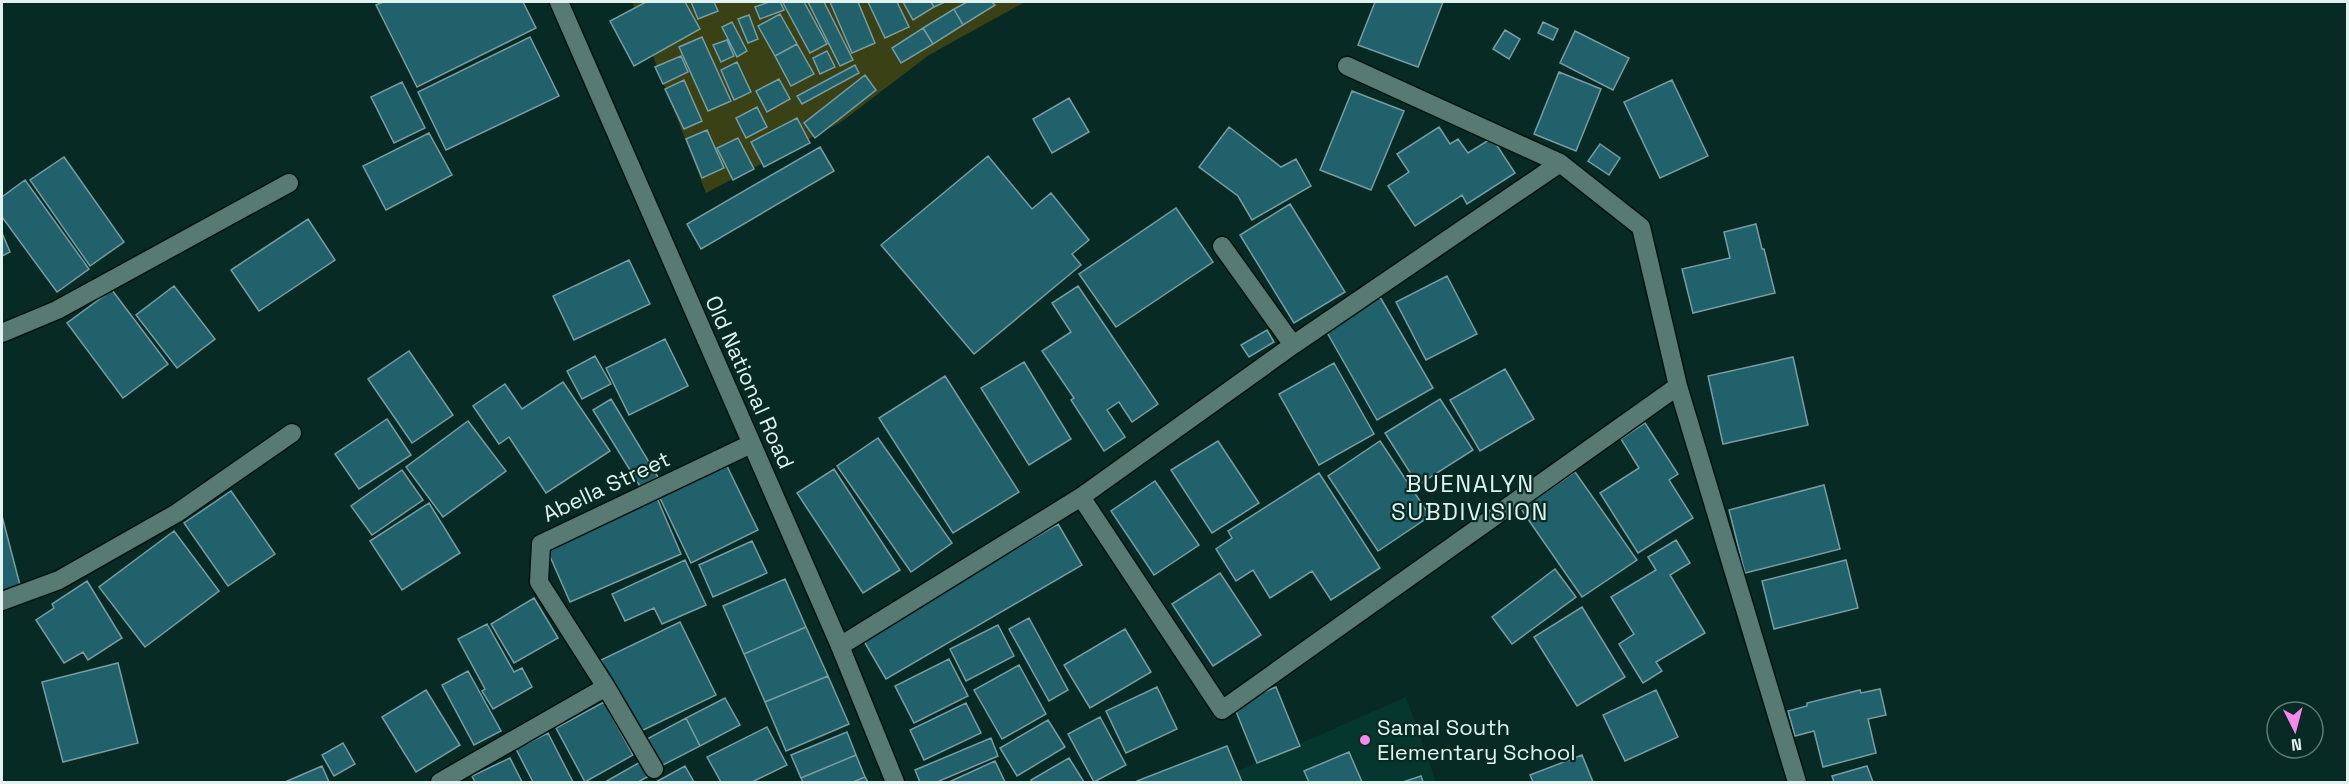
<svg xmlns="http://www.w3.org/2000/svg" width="2349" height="784" font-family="'Space Grotesk',sans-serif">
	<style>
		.built { fill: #05372f }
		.green { fill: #3a4114 }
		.building { fill: #20616b; stroke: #779da3; stroke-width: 1.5 }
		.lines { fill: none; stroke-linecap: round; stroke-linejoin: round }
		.street-casing { stroke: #00120d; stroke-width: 21 }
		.secondary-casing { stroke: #00120d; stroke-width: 21 }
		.street { stroke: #577b72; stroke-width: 18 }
		.secondary { stroke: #577b72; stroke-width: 18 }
		.poi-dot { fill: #f688ed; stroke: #072b24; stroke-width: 2 }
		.labels { text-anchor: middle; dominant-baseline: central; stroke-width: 4.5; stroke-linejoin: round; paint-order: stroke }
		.street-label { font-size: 22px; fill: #e0f3ee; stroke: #072b24 }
		.poi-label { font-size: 22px; fill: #e0f3ee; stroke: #072b24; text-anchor: start }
		.neighbourhood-label { font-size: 24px; letter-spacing: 1.5px; fill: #e0f3ee; stroke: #072b24 }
	</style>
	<rect width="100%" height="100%" fill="#072b24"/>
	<path class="built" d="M1406,697L1436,782H1213Z"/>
	<path class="green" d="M632,2H1025L929,55L841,122L706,193Z"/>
	<path class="building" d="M383,2H523L536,28L417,87L376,5Z
		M646,2H685L700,29L634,66L610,21Z
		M691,2H714L718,11L698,19Z
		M769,2H780L784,10L760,19L755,7Z
		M786,2H804L827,44L810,53L783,3Z
		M808,2H824L853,60L840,66Z
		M830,2H858L875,43L852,53Z
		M868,2H897L909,27L885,38Z
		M903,2H931L934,7L913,20Z
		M931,2H945L934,7Z
		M967,2H992L995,5L963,25L954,9Z
		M1375,2H1443L1418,67L1358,45Z
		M954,9L963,25L933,44L923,28Z
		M780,14L797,44L775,56L758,26Z
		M749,15L758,39L748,43L738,19Z
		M732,22L747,51L737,57L722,27Z
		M1543,22L1558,29L1553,40L1538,33Z
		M923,28L933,44L901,63L892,48Z
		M1505,30L1520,39L1509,59L1493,49Z
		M1575,31L1629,58L1613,90L1560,63Z
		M530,37L559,96L446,150L418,92Z
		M702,37L731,101L708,111L679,47Z
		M727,40L734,56L721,62L713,45Z
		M797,44L814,74L791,86L775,56Z
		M827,51L835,67L820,74L813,58Z
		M681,56L688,72L663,84L655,67Z
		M737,62L751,92L734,100L721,70Z
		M855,65L859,73L802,104L797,96Z
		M1559,72L1601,89L1576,151L1534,134Z
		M865,75L876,90L815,138L804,123Z
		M779,79L790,99L767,112L756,91Z
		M684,80L702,121L684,129L665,89Z
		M1672,80L1708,156L1660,178L1624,102Z
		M402,82L425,128L394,143L371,97Z
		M1352,91L1404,111L1371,190L1320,170Z
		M1069,98L1089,132L1052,153L1033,119Z
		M757,107L767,127L746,138L736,118Z
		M797,118L810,143L764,167L751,142Z
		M1229,127L1281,167L1296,159L1311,186L1252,220L1238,196L1199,167Z
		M1439,127L1450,144L1458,139L1468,153L1492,138L1515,173L1467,204L1462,195L1415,226L1388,186L1409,172L1397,154Z
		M707,130L724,168L702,178L686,139Z
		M429,133L452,175L386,210L363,166Z
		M738,138L754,169L733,180L717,148Z
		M1600,144L1620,158L1609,175L1588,161Z
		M820,147L834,171L701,249L687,224Z
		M988,156L1032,209L1051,193L1089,240L1072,254L1081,265L974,354L881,245Z
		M64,157L124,242L90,266L30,180Z
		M25,180L89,269L57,292L2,217V197Z
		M1290,204L1345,292L1294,323L1240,235Z
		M1176,208L1213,262L1116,327L1079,274Z
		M308,219L335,260L259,311L231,270Z
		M1756,224L1762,249H1764L1775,293L1693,313L1682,269L1730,258L1724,232Z
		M2,233L10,252L2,256Z
		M629,260L650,304L574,340L553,296Z
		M1447,276L1477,334L1426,360L1396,302Z
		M174,286L215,339L177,368L136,315Z
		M1078,286L1158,404L1132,422L1119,402L1107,410L1125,437L1104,451L1071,400L1074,398L1042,351L1071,332L1052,303Z
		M112,290L168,364L123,398L67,323Z
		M1380,297L1433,388L1377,420L1325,329Z
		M1267,330L1274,342L1249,357L1241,345Z
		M665,339L688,386L629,415L606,368Z
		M409,351L453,415L412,443L368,379Z
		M595,356L611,384L582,399L567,371Z
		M1793,357L1808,425L1723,444L1708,376Z
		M1024,362L1071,439L1029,465L981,388Z
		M1334,363L1374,434L1319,465L1279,394Z
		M1505,369L1534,419L1480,451L1450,400Z
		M945,376L1019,492L953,533L879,418Z
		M563,382L610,451L546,493L509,437L499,444L473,406L505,384L522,409Z
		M611,399L658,477L641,488L593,410Z
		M1440,399L1473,450L1418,485L1385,433Z
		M387,419L411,455L359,489L335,454Z
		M468,421L506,471L443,517L406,467Z
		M1645,423L1678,474L1669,480L1693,518L1638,553L1600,493L1639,468L1621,439Z
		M878,438L952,543L911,572L837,466Z
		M1218,441L1259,503L1212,533L1171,470Z
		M1380,441L1430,516L1378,551L1328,476Z
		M726,464L758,530L691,563L659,496Z
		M834,469L900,570L863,593L797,493Z
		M402,470L423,500L372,535L351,506Z
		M1575,472L1637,560L1582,597L1521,509Z
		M1319,473L1380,568L1331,600L1312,571L1270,598L1253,570L1236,581L1216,549L1232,538L1228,531Z
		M1155,481L1199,545L1154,575L1111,511Z
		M1824,485L1840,549L1745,573L1729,510Z
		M231,491L275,554L228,586L184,523Z
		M657,498L681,554L570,602L545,545Z
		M429,503L460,553L402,590L370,541Z
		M2,516L21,589L2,594Z
		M1058,524L1082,565L886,679L862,638Z
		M174,531L219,591L145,647L99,587Z
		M1676,540L1690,563L1670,575L1705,633L1656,662L1662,671L1643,683L1619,644L1634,634L1611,597L1656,570L1648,557Z
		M752,541L767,573L713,597L699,565Z
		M685,560L706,605L662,624L654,608L625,621L612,594Z
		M1846,560L1858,608L1774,629L1762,581Z
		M1555,569L1576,597L1512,644L1492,617Z
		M1220,573L1261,635L1213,666L1172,604Z
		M785,579L806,627L744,654L723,606Z
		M87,581L122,638L88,660L83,652L64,663L36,620L54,608L52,604Z
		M534,598L558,638L514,663L491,624Z
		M1582,607L1625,677L1577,706L1534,637Z
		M1029,618L1068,690L1049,701L1009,629Z
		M680,622L716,695L637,733L601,660Z
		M487,624L514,672L522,668L532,687L493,709L482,691L485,689L458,639Z
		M998,625L1014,656L966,681L950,649Z
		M806,627L828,676L765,702L744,654Z
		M1125,629L1151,672L1090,708L1064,665Z
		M949,659L968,696L914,723L895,686Z
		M118,663L138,743L63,762L42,682Z
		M1019,665L1046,714L1002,739L974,690Z
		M468,671L501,731L474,745L442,685Z
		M828,676L849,724L786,751L765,702Z
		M1157,687L1177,729L1126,753L1106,711Z
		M1276,687L1300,746L1257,763L1233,704Z
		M1880,689L1886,715L1868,719L1876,753L1823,767L1814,731L1795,736L1788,711L1807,706V703L1860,690L1861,693Z
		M426,690L460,745L416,772L382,717Z
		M1656,690L1678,737L1625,761L1603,715Z
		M725,698L740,725L700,746L686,718Z
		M604,702L633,755L585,782L556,728Z
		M966,703L981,733L924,760L910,730Z
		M1100,717L1126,765L1094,782L1068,734Z
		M686,718L700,746L661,766L647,739Z
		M1048,720L1065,747L1017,776L1000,748Z
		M767,727L787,765L752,782H721L707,757Z
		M847,732L856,755L801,778L791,755Z
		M548,733L573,782H533L516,749Z
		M991,738L998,756L937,782H920L915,770Z
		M343,743L355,764L334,776L322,755Z
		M1227,746L1242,782H1137V781Z
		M1349,752L1362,782H1309L1304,771Z
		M856,755L865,777L853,782H803L801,778Z
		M1582,755L1593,782H1533L1530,775Z
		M510,758L522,782H475L472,776Z
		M1069,758L1084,782H1032L1031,780Z
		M642,761L651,775L638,782H605Z
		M995,761L1005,782H949Z
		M322,766L329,782H285Z
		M685,766L694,782H656Z
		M1867,766L1873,782H1834L1832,776Z
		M1421,776L1423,782H1403Z
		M865,777L868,782H853Z"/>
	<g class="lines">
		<g class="street-casing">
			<path id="street" d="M1347,66L1560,163L1641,227L1678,386L1797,782
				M1222,246L1293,345
				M2,333L57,310L289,183
				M1081,497L1222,710L1678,386
				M2,601L59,580L177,513L292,433
				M840,646L1081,497L1293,345L1560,163
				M606,687L654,769
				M440,782L606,687L539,582L541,544L751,444"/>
		</g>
		<g class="secondary-casing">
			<path id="secondary" d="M559,2L840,646L895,782"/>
		</g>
		<use href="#street" class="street"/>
		<use href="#secondary" class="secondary"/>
	</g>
	<circle class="poi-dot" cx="1365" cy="740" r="6"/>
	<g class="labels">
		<g class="street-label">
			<text transform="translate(750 382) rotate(66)">Old National Road</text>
			<text transform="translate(606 486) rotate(-25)">Abella Street</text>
		</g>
		<g class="poi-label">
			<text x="1377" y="727">Samal South<tspan x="1377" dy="25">Elementary School</tspan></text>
		</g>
		<g class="neighbourhood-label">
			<text x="1470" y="483">BUENALYN<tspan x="1470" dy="28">SUBDIVISION</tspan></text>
		</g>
	</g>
	<rect width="2349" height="784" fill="none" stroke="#e0f3ee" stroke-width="6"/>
	<g transform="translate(2295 730) rotate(174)"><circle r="28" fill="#072b24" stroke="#5e7b75" stroke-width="1.5"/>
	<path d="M0-4.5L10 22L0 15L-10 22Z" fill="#f688ed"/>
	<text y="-9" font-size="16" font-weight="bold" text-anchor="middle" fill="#e0f3ee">N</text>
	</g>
</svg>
